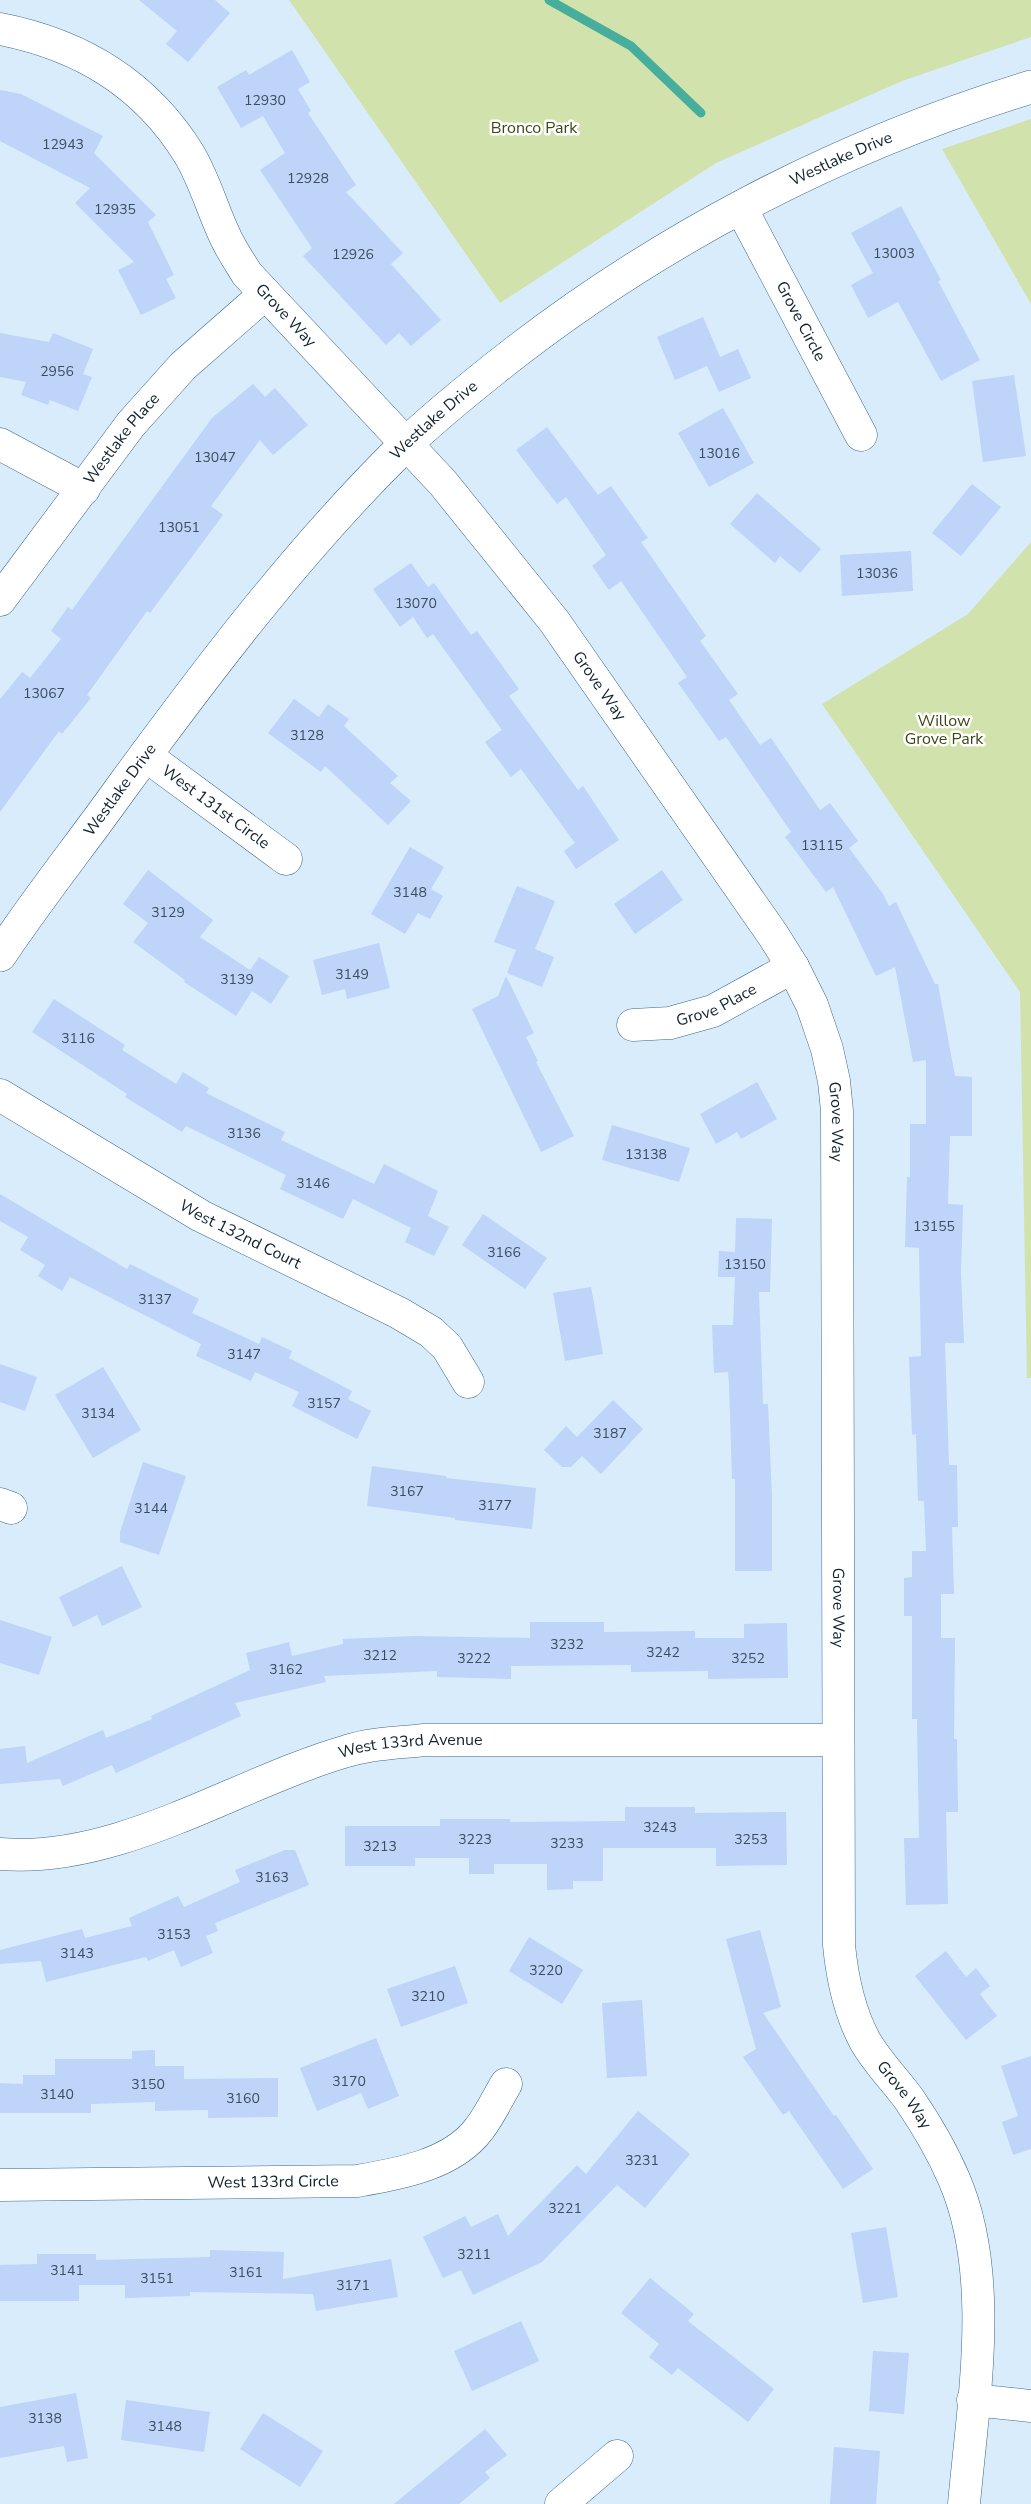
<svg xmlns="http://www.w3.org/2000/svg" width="1031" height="2504" font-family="'Nunito Sans',sans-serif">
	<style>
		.green { fill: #d2e2ac }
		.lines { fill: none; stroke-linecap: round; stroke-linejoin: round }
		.stream { stroke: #47ae9e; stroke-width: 9 }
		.building { fill: #bed4f8 }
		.street-casing { stroke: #3c6888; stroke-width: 33 }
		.secondary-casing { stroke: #3c6888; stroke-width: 34 }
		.street { stroke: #fff; stroke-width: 32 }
		.secondary { stroke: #fff; stroke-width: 33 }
		.labels { text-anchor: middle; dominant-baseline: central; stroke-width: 5; stroke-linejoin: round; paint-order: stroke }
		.number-label { font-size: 14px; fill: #3b4e61 }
		.park-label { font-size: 16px; fill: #3c4814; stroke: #fff }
		.street-label { font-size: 16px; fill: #0f222f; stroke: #fff }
	</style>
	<rect width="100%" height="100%" fill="#d9ecfb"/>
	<path class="green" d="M289,0H1031V37L902,81L716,163L500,303Z
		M1031,119V304L942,149Z
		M1031,542V1378H1027L1020,992L822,704L968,614Z"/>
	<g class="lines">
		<path class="stream" d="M549,0L631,46L701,113"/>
	</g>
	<path class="building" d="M139,0H215L230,13L188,62L166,44L177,31Z
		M292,50L310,82L298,89L311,111L308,113L356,185L346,192L403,253L391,264L441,320L411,346L399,333L386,345L303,256L312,248L260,170L285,153L263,116L241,128L217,87L246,70L249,75Z
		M0,90L21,94L103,136L94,153L156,215L148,222L174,275L166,279L176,298L141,315L118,270L134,262L75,203L90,188L0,141Z
		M901,206L941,280L938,281L980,360L941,381L898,302L868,318L851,285L873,273L851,233Z
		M703,317L720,357L738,349L751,378L719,392L707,366L675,380L657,337Z
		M0,333L49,342L53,333L93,349L83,374L92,377L78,411L50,400L48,405L21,395L26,382L0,377Z
		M1014,375L1026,456L983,462L972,381Z
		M253,384L265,397L275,388L308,425L273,455L260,440L211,506L223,515L150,613L147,611L87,695L91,698L62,734L59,731L0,812V699L22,672L30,678L61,639L51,631L68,607L72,610L212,418Z
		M723,408L754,463L709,487L678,433Z
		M547,427L598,495L611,486L648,538L641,542L706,636L700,641L738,694L729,700L760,745L771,738L820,810L830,803L858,841L849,848L883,894L889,906L896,902L935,984H938L955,1076L972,1077V1136H950L948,1204L963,1205L961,1273L964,1343H945L949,1465H957L958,1527H952L954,1594H941V1638H955L954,1739H957L958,1812H946L948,1904L906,1905L904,1838H919L917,1719H912V1616H904V1578L912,1577V1551H926L924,1501H918L916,1434L912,1435L909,1357L921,1356L919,1248L905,1247L907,1177H910V1124H926V1060L913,1062L895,967L876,976L833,887L826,892L785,837L791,832L726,737L719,741L678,683L687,677L621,581L609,590L592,566L606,555L566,497L557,504L516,450Z
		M972,484L1001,507L961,556L932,533Z
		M757,493L821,549L800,573L780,556L775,563L730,524Z
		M911,551L913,591L842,596L840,555Z
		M411,563L428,587L434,583L471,635L477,631L519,689L509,696L578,790L583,786L619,840L576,869L564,851L575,843L521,769L511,777L485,742L502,730L433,634L427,638L413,617L400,627L373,589Z
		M294,699L319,717L328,704L349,719L344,726L398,776L390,783L411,801L388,825L325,766L321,772L268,733Z
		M410,847L444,867L431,889L443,896L430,919L418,913L405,934L371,914Z
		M148,870L213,920L200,937L250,970L259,957L289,976L271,1004L252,991L236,1016L184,982L185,980L133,942L148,923L123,904Z
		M662,870L683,900L635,934L614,904Z
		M517,886L555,901L535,949L554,957L542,987L507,973L516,950L494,942Z
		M379,943L390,988L347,999L345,989L322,995L313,960Z
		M506,976L534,1033L526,1037L538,1061L536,1062L574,1136L541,1152L472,1009L498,996Z
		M54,999L125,1045L122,1050L176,1084L183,1072L209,1088L206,1093L285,1132L281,1140L374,1184L384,1164L438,1191L428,1216L449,1227L434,1256L405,1242L411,1228L353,1199L343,1219L280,1189L286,1175L186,1126L182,1132L125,1097L127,1094L32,1032Z
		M757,1082L777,1119L741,1139L737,1132L716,1144L700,1114Z
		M612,1125L690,1148L679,1182L602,1160Z
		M0,1194L127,1269L130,1264L199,1299L192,1313L259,1344L262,1337L292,1351L289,1358L352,1391L348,1399L371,1411L357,1439L292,1406L299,1392L255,1372L251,1381L196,1356L201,1344L70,1277L62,1291L38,1276L45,1265L20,1250L28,1237L0,1221Z
		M483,1214L547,1258L525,1289L462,1245Z
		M736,1218L772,1219L770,1292H759L763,1404H768L772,1498V1571H735V1479H732L729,1384L728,1372L714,1373L712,1325H733L735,1277H718L719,1251L735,1252Z
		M591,1287L603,1354L565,1361L553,1293Z
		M0,1364L37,1377L25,1411L0,1402Z
		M103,1367L141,1430L93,1458L55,1395Z
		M613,1400L643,1429L601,1474L582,1456L571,1467H562L544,1450L566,1426L577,1437Z
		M143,1462L186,1476L159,1555L120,1542V1532Z
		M372,1466L446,1476V1478L536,1488L532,1529L455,1520V1518L367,1506Z
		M122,1566L142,1607L102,1626L97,1615L73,1627L59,1597Z
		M0,1620L52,1637L39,1675L0,1663Z
		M530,1622H604V1632L695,1631V1638H744V1624L787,1623L788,1678L708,1679V1671L631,1672V1665L511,1666V1679L437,1677V1671L324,1676L326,1682L235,1703L241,1716L116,1773L112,1765L63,1786L60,1779L0,1784V1749L25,1746L27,1763L103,1730L106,1738L152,1719L151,1716L250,1670L246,1653L289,1642L292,1656L343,1644V1639L415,1636L530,1638Z
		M625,1807H695V1813L786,1812L787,1865L716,1866V1848H603V1881H573V1889L547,1890V1864H494V1874H469V1858H415V1866H345V1826H440V1819H510V1822L625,1821Z
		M285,1850H295L309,1885L215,1923L218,1931L206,1936L213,1953L181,1967L174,1950L148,1961L146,1957L46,1982L41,1961L0,1964V1950L82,1929L85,1938L132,1926L129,1918L178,1896L184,1907L240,1882L235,1870Z
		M760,1930L781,2007L763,2013L834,2116L836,2115L873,2169L843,2189L789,2111L783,2115L743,2057L756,2049L726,1939Z
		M529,1937L583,1970L562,2004L509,1971Z
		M946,1951L966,1977L976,1968L990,1986L980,1994L997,2016L966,2040L915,1976Z
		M455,1966L468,2003L401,2027L387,1989Z
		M642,2000L647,2076L607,2078L602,2003Z
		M376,2038L399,2096L368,2109L361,2093L317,2111L300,2068Z
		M155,2050V2066H184V2079L278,2078V2117L208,2118V2110L155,2111V2102L91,2104V2113H0V2083L23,2084V2075H55V2059H132V2051Z
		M1031,2056V2149L1013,2155L1002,2122L1018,2116L1001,2066Z
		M638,2111L690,2154L645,2208L617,2185L542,2262L473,2295L461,2270L443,2278L423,2237L465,2216L471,2227L498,2214L508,2236L577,2165L586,2174Z
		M886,2227L898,2297L863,2303L851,2233Z
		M210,2250L284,2252L283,2279L391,2259L398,2297L316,2311L313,2294L190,2292V2296L125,2298V2285H79V2301H0V2265L37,2264V2254H96V2260L210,2257Z
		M650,2278L694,2314L688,2321L774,2389L748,2422L678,2368L672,2375L649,2357L659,2344L621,2313Z
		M521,2321L539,2361L472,2391L454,2351Z
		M873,2351L909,2353L904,2414L869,2411Z
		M76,2393L88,2458L67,2462L64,2446L0,2458V2407Z
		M126,2400L210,2412L204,2452L121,2440Z
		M263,2413L323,2451L300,2487L240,2449Z
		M485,2429L507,2455L485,2472L490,2478L459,2504H394Z
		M834,2447L880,2451L876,2504H830Z"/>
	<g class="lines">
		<g class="street-casing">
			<g id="street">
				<path id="s1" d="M0,29C81,45 145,83 189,154C204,179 212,208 224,234C230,248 239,261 247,274L443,483L554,621L773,935L793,967L812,1005L827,1049L834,1081L837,1111L839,1945C842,1976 850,2013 865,2041C877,2062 895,2080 909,2099C926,2124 942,2151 954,2179C996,2276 973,2402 964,2504"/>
				<path id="s2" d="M741,208L861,435"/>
				<path d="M0,444L84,489"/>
				<path id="s3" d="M0,600L131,424L183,366L265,294"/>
				<path id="s4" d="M145,755L286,859"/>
				<path id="s5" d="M633,1025L670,1023L713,1011L793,967"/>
				<path id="s6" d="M0,1095L201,1216L399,1313L431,1332L447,1347L468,1382"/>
				<path d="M0,1504L11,1508"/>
				<path id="s7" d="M0,1854C119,1864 236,1783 347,1751C372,1743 398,1743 424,1740H838"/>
				<path id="s8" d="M0,2185L357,2181C398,2174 452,2165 479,2129C490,2115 497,2099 506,2084"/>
				<path d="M973,2400L1031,2406"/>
				<path d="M561,2504L617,2456"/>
			</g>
		</g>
		<g class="secondary-casing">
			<g id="secondary">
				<path id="s9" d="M0,955C39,897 82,843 122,787C210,667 299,549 405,445C433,418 464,393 494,369C653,242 837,146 1031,87"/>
			</g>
		</g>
		<use href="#street" class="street"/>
		<use href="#secondary" class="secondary"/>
	</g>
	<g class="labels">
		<g class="number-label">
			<text x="265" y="100">12930</text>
			<text x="63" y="144">12943</text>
			<text x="308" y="178">12928</text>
			<text x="115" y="209">12935</text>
			<text x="894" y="253">13003</text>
			<text x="353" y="254">12926</text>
			<text x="57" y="371">2956</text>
			<text x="719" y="453">13016</text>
			<text x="215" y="457">13047</text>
			<text x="179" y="527">13051</text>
			<text x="877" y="573">13036</text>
			<text x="416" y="603">13070</text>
			<text x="44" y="693">13067</text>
			<text x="307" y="735">3128</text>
			<text x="822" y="845">13115</text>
			<text x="410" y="892">3148</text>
			<text x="168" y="912">3129</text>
			<text x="352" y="974">3149</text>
			<text x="237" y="979">3139</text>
			<text x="78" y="1038">3116</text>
			<text x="244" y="1133">3136</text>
			<text x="646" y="1154">13138</text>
			<text x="313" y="1183">3146</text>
			<text x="934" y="1226">13155</text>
			<text x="504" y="1252">3166</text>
			<text x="745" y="1264">13150</text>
			<text x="155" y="1299">3137</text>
			<text x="244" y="1354">3147</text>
			<text x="324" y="1403">3157</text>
			<text x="98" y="1413">3134</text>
			<text x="610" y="1433">3187</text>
			<text x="407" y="1491">3167</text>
			<text x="495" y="1505">3177</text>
			<text x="151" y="1508">3144</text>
			<text x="567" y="1644">3232</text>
			<text x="663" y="1652">3242</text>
			<text x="380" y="1655">3212</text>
			<text x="474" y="1658">3222</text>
			<text x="748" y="1658">3252</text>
			<text x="286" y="1669">3162</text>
			<text x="660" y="1827">3243</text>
			<text x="475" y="1839">3223</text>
			<text x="751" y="1839">3253</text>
			<text x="567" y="1843">3233</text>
			<text x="380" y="1846">3213</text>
			<text x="272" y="1877">3163</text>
			<text x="174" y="1934">3153</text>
			<text x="77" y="1953">3143</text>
			<text x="546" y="1970">3220</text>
			<text x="428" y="1996">3210</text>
			<text x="349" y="2081">3170</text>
			<text x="148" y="2084">3150</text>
			<text x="57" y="2094">3140</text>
			<text x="243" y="2098">3160</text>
			<text x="642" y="2160">3231</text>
			<text x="565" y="2208">3221</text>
			<text x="474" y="2254">3211</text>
			<text x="67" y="2270">3141</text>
			<text x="246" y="2272">3161</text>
			<text x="157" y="2278">3151</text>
			<text x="353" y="2285">3171</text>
			<text x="45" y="2418">3138</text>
			<text x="165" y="2426">3148</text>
		</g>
		<g class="park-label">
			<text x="534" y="128">Bronco Park</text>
			<text x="944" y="721">Willow<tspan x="944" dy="18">Grove Park</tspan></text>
		</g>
		<g class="street-label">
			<text stroke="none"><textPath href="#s9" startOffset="1176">Westlake Drive</textPath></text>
			<text stroke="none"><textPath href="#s1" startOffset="424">Grove Way</textPath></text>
			<text stroke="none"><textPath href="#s2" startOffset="128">Grove Circle</textPath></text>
			<text stroke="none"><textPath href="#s9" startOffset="690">Westlake Drive</textPath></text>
			<text stroke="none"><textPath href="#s3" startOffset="202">Westlake Place</textPath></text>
			<text stroke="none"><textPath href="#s1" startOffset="910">Grove Way</textPath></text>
			<text stroke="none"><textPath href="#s9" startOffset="204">Westlake Drive</textPath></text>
			<text stroke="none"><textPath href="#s4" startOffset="88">West 131st Circle</textPath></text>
			<text stroke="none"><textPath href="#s5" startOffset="87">Grove Place</textPath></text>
			<text stroke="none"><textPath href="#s1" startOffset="1414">Grove Way</textPath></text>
			<text stroke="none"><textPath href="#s6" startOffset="278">West 132nd Court</textPath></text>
			<text stroke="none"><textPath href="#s1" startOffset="1900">Grove Way</textPath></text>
			<text stroke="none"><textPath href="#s7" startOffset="429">West 133rd Avenue</textPath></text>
			<text stroke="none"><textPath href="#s1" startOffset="2404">Grove Way</textPath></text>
			<text stroke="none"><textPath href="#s8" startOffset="273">West 133rd Circle</textPath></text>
		</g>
	</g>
</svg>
